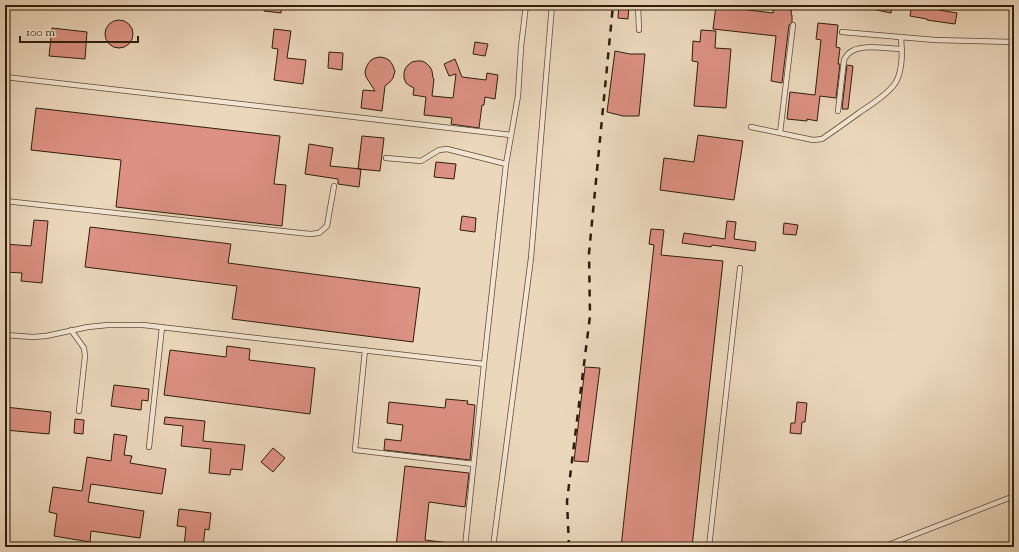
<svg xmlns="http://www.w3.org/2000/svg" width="1019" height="552" font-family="'Sorts Mill Goudy',serif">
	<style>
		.building { fill: #dc9182; stroke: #2e1e0d }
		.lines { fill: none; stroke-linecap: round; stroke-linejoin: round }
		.lane-casing { stroke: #5d4c38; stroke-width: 6 }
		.lane { stroke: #f2e5d3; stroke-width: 4.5 }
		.rail { stroke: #2e1e0d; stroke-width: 2.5; stroke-dasharray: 7 7; stroke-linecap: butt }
	</style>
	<rect width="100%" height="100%" fill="#ebd7bb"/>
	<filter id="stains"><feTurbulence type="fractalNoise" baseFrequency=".005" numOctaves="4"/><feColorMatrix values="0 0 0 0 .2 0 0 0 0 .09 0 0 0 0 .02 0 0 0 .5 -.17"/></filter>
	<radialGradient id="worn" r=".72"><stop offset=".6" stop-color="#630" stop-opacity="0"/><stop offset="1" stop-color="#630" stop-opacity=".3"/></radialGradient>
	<path class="building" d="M265,5H282L281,13L264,11Z
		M619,5H629L628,19L618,18Z
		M774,5H792L791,15H792V22L789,25L782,83L771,81L776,36L713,29L716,6L773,13Z
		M867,5H892L891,13L867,8Z
		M912,5H939V10L957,13L955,24L927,20V19L910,16Z
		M105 34a14 14 0 1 1 28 0a14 14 0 1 1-28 0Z
		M818,23L838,25L836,47L840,48L838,64H840L836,98L820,96L817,121L807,119V121L787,119L790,92L815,95L821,40L816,39Z
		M52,28L87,32L85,59L49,56Z
		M274,29L291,31L287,58L306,60L303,84L274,80L278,49L272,48Z
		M701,30L716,31L715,48L731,49L726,108L694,106L698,62L692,61L693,41L700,42Z
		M475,42L488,44L485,56L473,54Z
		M615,51L630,54H645L639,116H623L607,112Z
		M329,52L343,53L342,70L328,68Z
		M380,57L385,58L389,60L392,64L395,71L393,78L390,82L385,86L382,111L361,108L363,90L375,91L366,77L365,72L366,68L368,64L371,60L375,58Z
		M455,59L462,77L486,80L487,73L498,75L495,99L485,97L484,105H482L479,128L451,124L452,118L424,115L426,97L413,95L414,88L410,86L406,83L404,78V73L405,69L408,65L412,62L417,61H422L426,63L430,67L432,71L433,78L434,79L432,96L453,98L456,74L449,76L444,64Z
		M847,65L853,66L848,109H842Z
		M36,108L280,136L274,184L286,185L282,226L116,207L121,160L31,150Z
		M698,135L743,141L734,200L660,190L664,158L694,162Z
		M362,136L384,138L380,171L358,169Z
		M309,144L333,148L330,166L361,169L359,187L338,184V179L305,174Z
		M436,162L456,164L454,179L434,177Z
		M462,216L476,218L475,232L460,230Z
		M34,220L48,221L42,283L21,281L22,273L5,272V244L31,246Z
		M727,221L736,222L734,239L756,242L755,251L712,245L711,247L682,243L684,233L725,239Z
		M784,223L798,225L796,235L783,234Z
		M90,227L231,244L228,263L420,288L413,342L232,319L237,286L85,267Z
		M651,229L664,230L661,255L723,261L692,547H621L654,245L649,244Z
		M227,346L250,349L249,360L315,368L310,414L164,395L170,350L226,357Z
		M585,367L600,368L588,462L574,461Z
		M114,385L149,389L148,401L142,400L141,410L111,406Z
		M446,399L468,401L467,404L475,405L470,460L384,450L385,439L401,441L403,425L387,423L389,402L445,408Z
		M797,402L807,403L805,422H802L801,434L790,433L791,423H795Z
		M5,407L51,412L49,434L5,430Z
		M165,417L205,421L203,441L245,445L242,470L231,469L230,475L209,473L211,449L181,446L183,426L164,424Z
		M75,419L84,420L83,434L74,433Z
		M114,434L127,436L124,455L132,456L130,463L166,469L162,494L91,484L88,502L144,511L140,538L91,531L90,542L54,536L57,514L49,512L53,487L82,491L87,457L111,461Z
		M273,448L285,458L273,472L261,462Z
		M405,466L469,473L465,507L429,502L425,540L450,543L449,547H396Z
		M179,509L211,513L209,530L205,529L203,547H184L186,527L177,526Z"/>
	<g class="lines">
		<g class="lane-casing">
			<path id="lane" d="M638,5L639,30
				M842,32L935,40L1014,42
				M5,77L511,135
				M838,111L844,60C846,56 848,53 852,51C865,44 888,49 902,49
				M751,127L813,140L822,139C835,130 848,121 860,112C871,105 892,91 897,80C903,66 902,52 901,37
				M780,133L793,25
				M386,158L421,161L439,150L447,149L506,164
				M5,201L310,234L319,233L327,226L334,186
				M71,330L84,348L85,356L79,411
				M5,335L33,337L46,336L88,327L108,325H143L484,364
				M365,350L355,450L474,464
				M149,447L162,327
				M5,546L15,547
				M465,547L484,364L506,164L518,96L521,47L526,5
				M493,547L531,258L552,5
				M709,547L740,268
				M883,547L1014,496"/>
		</g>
		<use href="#lane" class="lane"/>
		<path class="rail" d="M569,547L567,501L590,316L589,253L613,5"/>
	</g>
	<rect width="1019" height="552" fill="none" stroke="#ebd7bb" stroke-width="20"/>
	<rect x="6" y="6" width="1007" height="540" fill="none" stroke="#2e1e0d" stroke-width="2"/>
	<rect x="10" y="10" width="999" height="532" fill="none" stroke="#2e1e0d"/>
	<path d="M20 36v6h118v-6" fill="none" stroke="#2e1e0d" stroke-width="2"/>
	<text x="26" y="36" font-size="12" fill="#2e1e0d" stroke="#f2e5d3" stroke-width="3" paint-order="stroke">100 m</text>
	<rect width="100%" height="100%" filter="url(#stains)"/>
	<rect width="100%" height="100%" fill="url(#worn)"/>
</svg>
